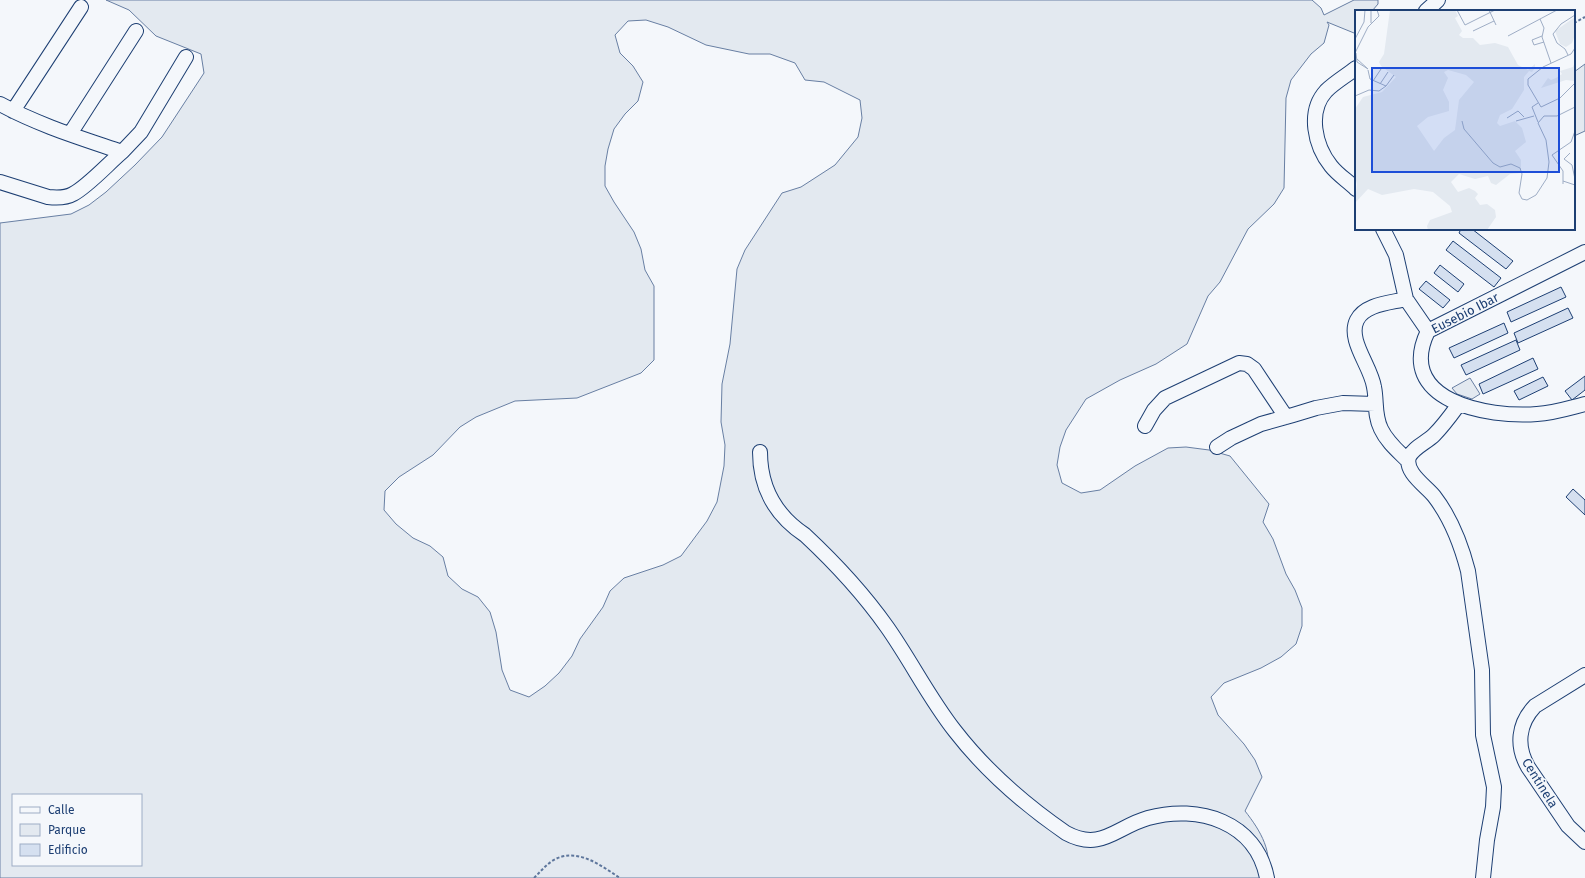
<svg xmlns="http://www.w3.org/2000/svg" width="1585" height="878" font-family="'Fira Sans',sans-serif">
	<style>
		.green { fill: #e3e9f0; stroke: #687fa3; fill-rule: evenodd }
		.building { fill: #d5e0f0; stroke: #1d3f73 }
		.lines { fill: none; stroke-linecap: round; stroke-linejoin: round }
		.minor-casing { stroke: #1d3f73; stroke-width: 16 }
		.path { stroke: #5e769c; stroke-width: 2; stroke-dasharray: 3 2; stroke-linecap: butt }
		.minor { stroke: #f4f7fb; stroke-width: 14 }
		.labels { text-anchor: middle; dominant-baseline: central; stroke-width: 3; stroke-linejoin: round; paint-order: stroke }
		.street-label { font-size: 13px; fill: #1d3f73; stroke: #f4f7fb }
		.inset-road { fill: none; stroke: #9eadc5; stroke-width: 1 }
		.view { fill: #1d4ed8; fill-opacity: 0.15; stroke: #1d4ed8; stroke-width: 2 }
		.inset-edge { fill: none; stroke: #1d3f73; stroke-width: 2 }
	</style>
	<rect width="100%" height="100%" fill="#f4f7fb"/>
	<path class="green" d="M106,0H1312L1321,8L1324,15L1354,0H1378V4L1372,11H1356V31L1354,33L1327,22L1329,25L1324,43L1311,54L1291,80L1286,98L1284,188L1274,204L1248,229L1220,282L1208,296L1187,344L1156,364L1120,380L1086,399L1066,430L1060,447L1057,465L1062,483L1081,493L1100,490L1135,466L1168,448L1186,447L1209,450L1230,456L1269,504L1263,522L1273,539L1286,574L1295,590L1302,608V626L1296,644L1281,657L1261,668L1224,683L1211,697L1218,715L1244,744L1255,760L1262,777L1245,811C1260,830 1275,854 1265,878H0V223L71,214L89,205L106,192L135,165L162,137L204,73L201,54L156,36L129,10ZM646,20L668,27L706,45L749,54H770L795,63L805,80L824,82L860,100L862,118L858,137L835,165L801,187L782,193L745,250L737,269L730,344L722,384L721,422L725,445L724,466L717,502L707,521L681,556L663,565L624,578L610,591L603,607L580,639L572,656L559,673L545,686L529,697L510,690L502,670L496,632L490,612L478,597L462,589L448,576L443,557L430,546L413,538L396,524L384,510L385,491L399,477L433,455L460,427L476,417L515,401L577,398L641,373L654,360V286L645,270L641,249L634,232L614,202L605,186V166L608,149L614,129L625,114L638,101L643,82L633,66L620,53L615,35L628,21ZM13,795H141V865H13Z
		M1585,64V131L1574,136V72Z
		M1470,378L1480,394L1472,399L1457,394L1452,388Z"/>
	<path class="building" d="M1461,229H1472L1513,261L1506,269L1459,233Z
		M1453,241L1501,278L1494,287L1446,250Z
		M1440,265L1464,284L1458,292L1434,273Z
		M1426,281L1450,300L1443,308L1419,289Z
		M1561,287L1566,297L1511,322L1507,312Z
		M1568,308L1573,318L1518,343L1514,333Z
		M1504,323L1508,333L1454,358L1449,348Z
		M1516,340L1520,350L1466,375L1461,365Z
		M1533,358L1538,369L1483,394L1479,384Z
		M1585,376V390L1572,400L1565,391Z
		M1543,377L1548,386L1519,400L1514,391Z
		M1573,489L1585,500V515L1566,497Z"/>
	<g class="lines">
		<g class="minor-casing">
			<path id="minor" d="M1426,11L1438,0
				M1356,68C1346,76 1335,82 1326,91C1307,112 1315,146 1331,166C1338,175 1348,181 1356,189
				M0,104C38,125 81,138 122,152L141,132L186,57
				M13,111L81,7
				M70,134L136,31
				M0,182L48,197C57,198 66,198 73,194C87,187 109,163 122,152
				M1383,229L1396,255L1406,299L1428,331
				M1585,252L1428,331C1394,401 1488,418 1537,414C1554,413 1569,408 1585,404
				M1406,299C1390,303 1365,304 1357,320C1347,340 1371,366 1374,387C1377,401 1374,415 1381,429C1387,442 1398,451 1408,461
				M1459,404C1451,415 1444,425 1434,435C1427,442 1413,448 1409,457C1404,472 1426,486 1434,496C1451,518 1461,544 1468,571L1482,670L1483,735L1494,787L1493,807L1487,840L1483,878
				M1145,426L1154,410L1165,398L1239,363L1247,364L1254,369L1286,417
				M1217,447L1231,438L1261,424L1293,415L1316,408L1343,403L1375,404
				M760,452C760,487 775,515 805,535C835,563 863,593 887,627C911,661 929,698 955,731C986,771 1024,804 1066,833C1101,852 1116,827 1148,818C1199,804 1256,822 1267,878
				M1585,675L1535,706C1518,724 1516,746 1528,767L1568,826L1585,842"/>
		</g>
		<path class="path" d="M1574,23L1585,17
			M534,878C540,872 545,866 552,861C576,846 600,865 620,878"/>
		<use href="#minor" class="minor"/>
	</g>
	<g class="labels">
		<g class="street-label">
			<text transform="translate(1465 313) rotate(-27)">Eusebio Ibar</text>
			<text transform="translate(1540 783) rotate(58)">Centinela</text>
		</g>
	</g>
	<g transform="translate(1355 10)">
		<rect width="220" height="220" fill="#f4f7fb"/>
		<path d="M35,0H100L103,6L100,8L107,21L104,25L108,28H118L125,35L140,33L153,37L163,55L173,60L180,54V58L177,62L174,61L169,67V80L157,99L145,105L142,113L145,116L160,111L167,118L171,132L160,141L166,150V163L155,164L141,175L136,173L133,166L120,169L104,164L96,172L103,182L114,178L120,181L123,184L120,188L125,195L132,194L140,200L141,207L132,220H73L72,216L75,210L97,202L95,196L78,182L59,179L27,185L13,179L0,193L2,174L0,167V99L8,87L27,82L41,67L26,56L24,52L29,44ZM93,60L111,65L119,72L104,90L100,120L89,128L79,141L62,116L73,107L94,101V92L88,80L93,68L89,62ZM220,7V25L217,33L211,37L205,34L200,21ZM220,52V71L211,70L186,78L193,68L196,70L201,68L207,64L205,61L218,57Z" fill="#e3e9f0" fill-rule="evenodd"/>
		<path class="inset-road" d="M102,0L110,15L140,0M134,0L141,15M185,9L189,18L187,27L196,53M16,13V0M118,21L139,11M153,26L202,0M187,26L177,30L179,35L189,32M0,29L9,12L10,0M0,43L13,17L24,6L22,0M1,43L2,52L13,59L2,49M213,45L210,39L202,33L198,24L206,14L220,5M13,60L15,69L31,76L39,65M18,71L26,59M25,74L33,62M0,86L14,80L24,81L31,76M183,93L177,97L183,112M186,97L173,75V69L188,57L216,44L220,38M186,97L205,88L220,73M189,106H202L220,97M152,108L163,101L169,107M107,111L109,119L138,153L145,157L156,154L165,158L167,164L164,183L167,189L172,190L181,185L192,168L194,152L191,130L183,113L189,106M161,111L179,106M215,143L209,149L217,155L220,169M208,171L220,175M208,174V161L197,145L216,132L220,121"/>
		<path class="view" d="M17,58H204V162H17Z"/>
		<rect width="220" height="220" class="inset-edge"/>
	</g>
	<rect x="12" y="794" width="130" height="72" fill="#f4f7fb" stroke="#9eadc5"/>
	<rect x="20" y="807" width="20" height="6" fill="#f4f7fb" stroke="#9eadc5"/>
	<text x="48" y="814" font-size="12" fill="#1d3f73">Calle</text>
	<rect x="20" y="824" width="20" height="12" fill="#e3e9f0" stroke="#9eadc5"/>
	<text x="48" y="834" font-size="12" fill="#1d3f73">Parque</text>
	<rect x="20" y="844" width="20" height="12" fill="#d5e0f0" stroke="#9eadc5"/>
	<text x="48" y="854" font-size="12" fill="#1d3f73">Edificio</text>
</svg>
